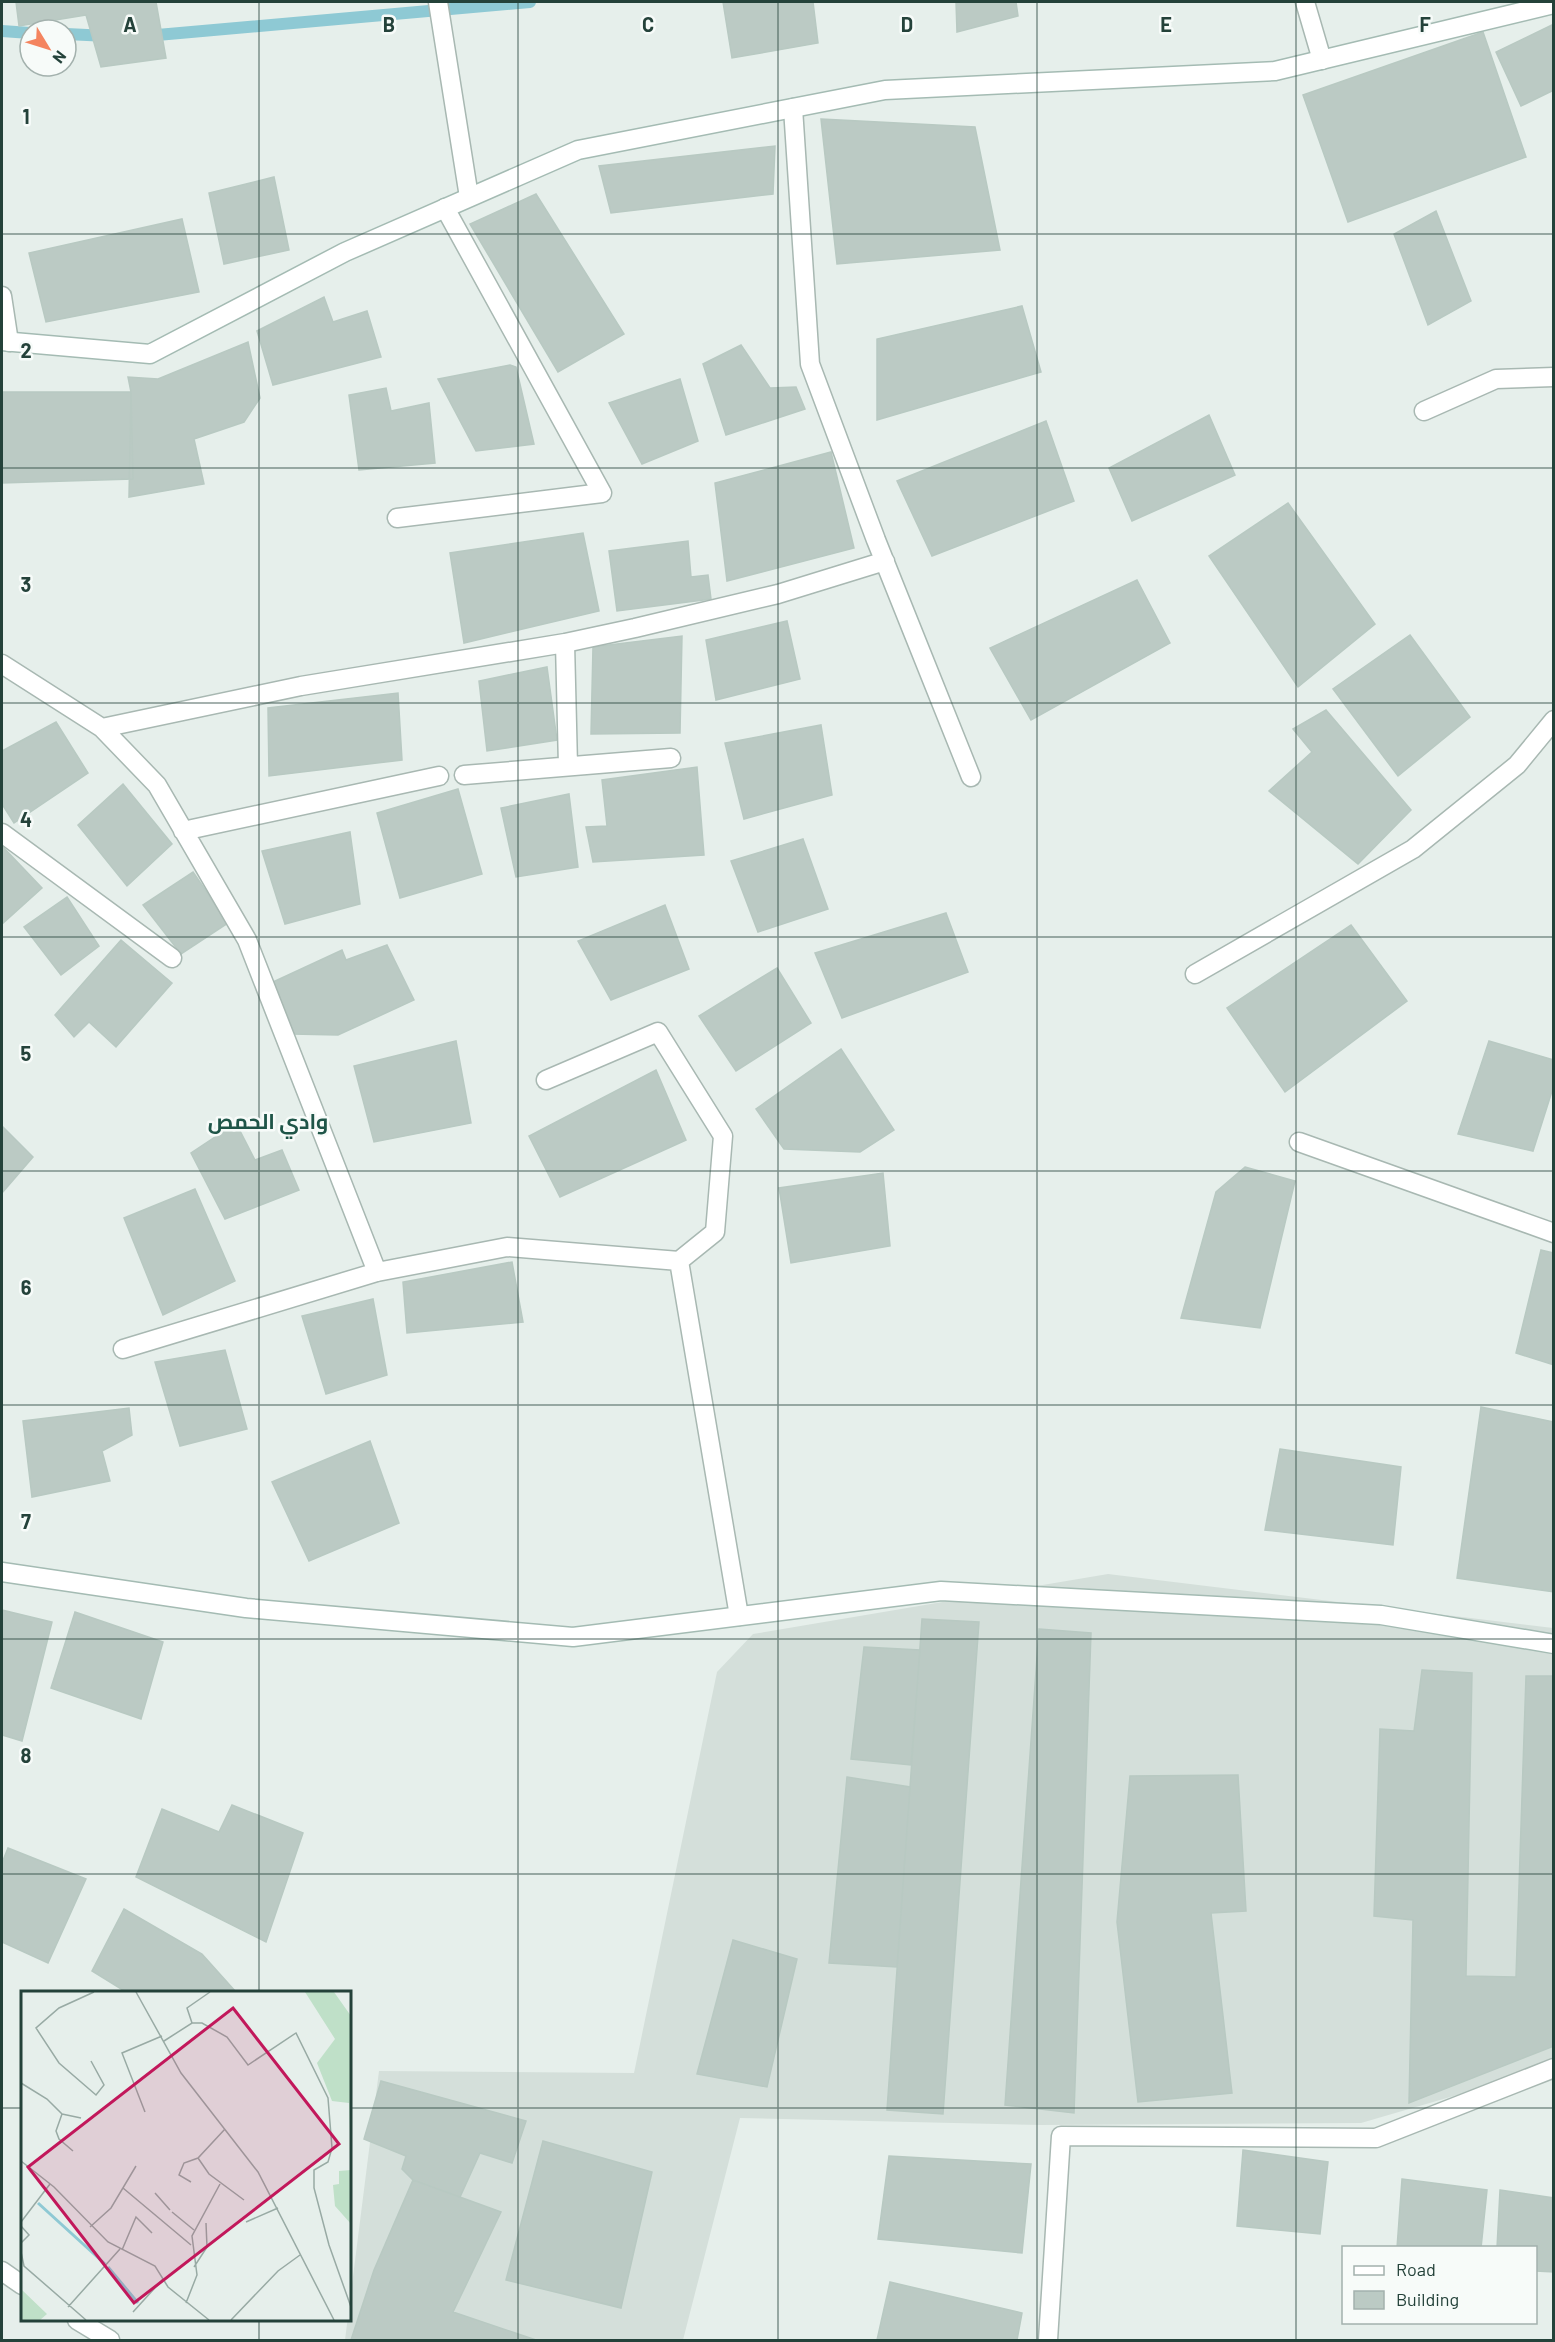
<svg xmlns="http://www.w3.org/2000/svg" width="1555" height="2342" font-family="Barlow,Cairo,sans-serif">
	<style>
		.built { fill: #d4dfda }
		.lines { fill: none; stroke-linecap: round; stroke-linejoin: round }
		.stream { stroke: #8ec9d4; stroke-width: 12 }
		.building { fill: #bbcac4; stroke: #b8c9c2; stroke-width: 1.5 }
		.lane-casing { stroke: #a8b8b2; stroke-width: 21 }
		.street-casing { stroke: #a8b8b2; stroke-width: 21 }
		.secondary-casing { stroke: #a4bbb3; stroke-width: 21 }
		.lane { stroke: #fff; stroke-width: 18 }
		.street { stroke: #fff; stroke-width: 18 }
		.secondary { stroke: #fff; stroke-width: 18 }
		.grid { fill: none; stroke: #24423a; stroke-width: 1.5; stroke-opacity: 0.55 }
		.labels { text-anchor: middle; dominant-baseline: central; stroke-width: 5; stroke-linejoin: round; paint-order: stroke }
		.district-label { font-size: 21px; font-weight: bold; fill: #1f5548; stroke: #f7fbf9 }
		.inset-river { fill: none; stroke: #8ec9d4; stroke-width: 3 }
		.inset-road { fill: none; stroke: #98aaa4; stroke-width: 1.5 }
		.view { fill: #c2185b; fill-opacity: 0.15; stroke: #c2185b; stroke-width: 3 }
		.inset-edge { fill: none; stroke: #24423a; stroke-width: 3 }
		.grid-label { font-size: 20px; text-anchor: middle; font-weight: bold; fill: #24423a; stroke: #f7fbf9; stroke-width: 5; stroke-linejoin: round; paint-order: stroke }
	</style>
	<rect width="100%" height="100%" fill="#e6efeb"/>
	<path class="built" d="M1108,1574L1553,1628V2058L1481,2088L1361,2123L1041,2125L740,2118L683,2340H345L379,2071L634,2073L717,1672L753,1634Z"/>
	<g class="lines">
		<path class="stream" d="M2,31L30,33
			M66,34L108,36
			M146,36L530,2"/>
	</g>
	<path class="building" d="M16,2H156L166,58L101,67L86,15L19,26Z
		M723,2H813L818,43L732,58Z
		M956,2H1016L1018,16L957,32Z
		M1554,24V90L1521,106L1496,52Z
		M1483,32L1526,157L1348,222L1303,95Z
		M821,119L975,127L1000,250L837,264Z
		M775,146L773,194L611,213L599,166Z
		M274,177L289,250L224,264L209,193Z
		M536,194L624,334L558,372L470,224Z
		M1436,211L1471,301L1428,325L1394,234Z
		M182,219L199,292L46,322L29,253Z
		M324,297L333,322L367,311L381,357L273,385L257,331Z
		M1022,306L1041,372L877,420V339Z
		M248,342L260,398L244,422L194,439L204,484L129,497L131,392L128,377L158,379Z
		M741,345L770,388L796,387L805,409L726,435L703,364Z
		M510,365L516,367L534,444L476,451L438,379Z
		M680,379L698,441L642,464L609,403Z
		M386,388L391,411L429,403L435,463L359,470L349,395Z
		M2,392H131L133,479L2,483Z
		M1209,415L1235,475L1132,521L1109,468Z
		M1046,421L1074,501L932,556L897,481Z
		M831,452L854,548L727,581L715,483Z
		M1288,503L1375,624L1298,687L1209,556Z
		M583,533L599,611L464,643L450,553Z
		M688,541L691,577L708,575L711,599L617,611L609,551Z
		M1137,580L1170,643L1031,720L990,648Z
		M787,621L800,679L716,700L706,640Z
		M1410,635L1470,717L1398,776L1333,689Z
		M682,636L680,733L591,734L593,647Z
		M547,667L557,740L487,751L479,681Z
		M398,693L402,760L269,776L268,708Z
		M1326,710L1411,810L1358,864L1269,791L1312,752L1293,729Z
		M56,722L88,773L14,823L2,804V751Z
		M821,725L832,795L744,819L725,743Z
		M697,767L704,855L593,862L586,827L607,826L602,780Z
		M123,784L172,844L127,886L78,825Z
		M458,789L482,874L400,898L377,813Z
		M569,794L578,867L516,877L501,808Z
		M350,832L360,904L285,924L262,851Z
		M803,839L828,909L758,932L731,861Z
		M2,846L42,888L2,924Z
		M193,872L228,923L181,954L143,905Z
		M67,897L99,946L61,975L24,927Z
		M665,905L689,969L611,1000L578,941Z
		M946,913L968,972L842,1018L815,953Z
		M1351,925L1407,1001L1285,1092L1227,1008Z
		M121,940L172,983L116,1047L89,1022L74,1037L55,1015Z
		M387,945L414,1000L338,1035L292,1034L271,983L342,950L346,960Z
		M777,968L811,1023L736,1071L699,1016Z
		M456,1041L471,1123L374,1142L354,1066Z
		M1489,1041L1554,1060V1085L1533,1151L1458,1134Z
		M841,1049L894,1130L860,1152L784,1149L756,1109Z
		M656,1070L686,1140L560,1197L529,1136Z
		M236,1123L255,1160L282,1150L299,1190L225,1219L191,1153Z
		M2,1126L33,1157L2,1193Z
		M1245,1167L1295,1181L1260,1328L1181,1318L1216,1192Z
		M883,1173L890,1246L791,1263L779,1188Z
		M195,1189L235,1281L163,1315L124,1218Z
		M1541,1250L1554,1253V1365L1516,1353Z
		M512,1262L523,1322L407,1333L403,1282Z
		M373,1299L387,1375L326,1394L302,1316Z
		M225,1350L247,1429L180,1446L155,1362Z
		M1481,1407L1554,1422V1592L1457,1578Z
		M129,1408L132,1435L102,1451L110,1481L32,1497L23,1421Z
		M370,1441L399,1523L309,1561L272,1482Z
		M1280,1449L1401,1467L1393,1545L1265,1530Z
		M2,1610L52,1622L22,1741L2,1735Z
		M75,1612L163,1642L141,1719L51,1688Z
		M922,1619L979,1622L943,2114L887,2110Z
		M1039,1629L1091,1633L1074,2113L1005,2105Z
		M864,1647L920,1650L911,1765L851,1759Z
		M1422,1670L1472,1673L1466,1976L1516,1977L1526,1676H1554V2046L1409,2103L1413,1920L1374,1916L1380,1729L1414,1731Z
		M1238,1775L1246,1911L1211,1913L1232,2093L1138,2102L1117,1922L1130,1776Z
		M847,1777L910,1787L897,1967L829,1963Z
		M232,1805L303,1833L266,1942L136,1877L162,1809L219,1832Z
		M8,1848L86,1879L48,1963L2,1942V1863Z
		M124,1909L202,1954L236,1992H126L92,1971Z
		M733,1940L797,1959L767,2087L697,2074Z
		M381,2081L526,2121L512,2163L480,2153L460,2197L413,2180L402,2169L406,2156L364,2139Z
		M543,2141L652,2172L621,2308L506,2280Z
		M1243,2150L1328,2162L1320,2234L1237,2226Z
		M889,2156L1031,2164L1022,2253L878,2239Z
		M1402,2179L1487,2190L1481,2248H1397Z
		M413,2180L501,2212L453,2312L536,2340H351L374,2270Z
		M1500,2190L1554,2198V2272L1536,2271V2248H1497Z
		M890,2282L1022,2313L1017,2340H877Z"/>
	<g class="lines">
		<g class="lane-casing">
			<path id="lane" d="M1195,974L1413,849L1517,765L1554,720"/>
		</g>
		<g class="street-casing">
			<path id="street" d="M438,2L469,197
				M1305,2L1322,60
				M793,108L810,364L876,540L971,777
				M2,296L9,342
				M1424,411L1496,379L1554,377
				M397,518L602,493L445,208
				M565,643L568,766
				M2,664L102,728L157,785L247,940L377,1272
				M102,728L301,686L565,643L635,628L778,594L885,561
				M464,775L671,758
				M183,831L439,776
				M2,833L172,958
				M1299,1142L1554,1233
				M679,1261L739,1616
				M123,1349L377,1272L507,1247L679,1261L715,1232L723,1136L658,1032L546,1080
				M2,2271L22,2285
				M77,2320L110,2340
				M1048,2340L1061,2136L1376,2138L1554,2068"/>
		</g>
		<g class="secondary-casing">
			<path id="secondary" d="M2,341L150,354L345,252L578,150L885,90L1275,71L1554,4
				M2,1572L246,1608L573,1637L941,1591L1381,1615L1554,1644"/>
		</g>
		<use href="#lane" class="lane"/>
		<use href="#street" class="street"/>
		<use href="#secondary" class="secondary"/>
	</g>
	<path class="grid" d="M259,2V1992M518,2V2340M778,2V2340M1037,2V2340M1296,2V2340M2,234H1554M2,468H1554M2,703H1554M2,937H1554M2,1171H1554M2,1405H1554M2,1639H1554M2,1874H1554M2,2108H22M350,2108H1554M259,2320V2340"/>
	<g class="labels">
		<g class="district-label">
			<text x="268" y="1120">وادي الحمص</text>
		</g>
	</g>
	<g transform="translate(21 1991)">
		<rect width="330" height="330" fill="#e6efeb"/>
		<path d="M284,1H313L330,25V170L328,112L311,110L296,72L314,48ZM330,179V233L314,215L312,194L318,193V180ZM0,298L26,323L19,329H0Z" fill="#bfe0c8"/>
		<path class="inset-river" d="M17,212L84,273M87,276L117,312"/>
		<path class="inset-road" d="M115,1L160,82L237,181L313,329M171,32L166,17L189,1M143,50L171,32H181L206,46L227,74L275,42L307,107L311,157L307,171L293,179V197L308,254L330,316M70,70L83,94L75,104L38,72L15,37L38,17L73,1M0,92L26,108L41,123L35,140L38,148L52,160M124,121L101,62L141,45M41,123L60,127M177,167L188,183L223,209M0,170L33,196L87,251L134,275L147,296L188,329M170,191L158,184L163,172L177,167L204,138M102,197L170,254M134,202L149,219M151,221L173,239M0,231L29,193M225,231L257,217M0,235L8,244L0,252M69,236L90,217L115,175M101,259L115,226L131,242M0,261L3,275L65,329M173,276L186,256L185,232M165,312L176,284L171,245L199,193M47,316L99,258M112,321L142,288M210,329L257,280L279,264"/>
		<path class="view" d="M212,17L318,153L113,312L7,176Z"/>
		<rect width="330" height="330" class="inset-edge"/>
	</g>
	<g class="grid-label">
		<text x="130" y="32">A</text>
		<text x="389" y="32">B</text>
		<text x="648" y="32">C</text>
		<text x="907" y="32">D</text>
		<text x="1166" y="32">E</text>
		<text x="1425" y="32">F</text>
		<text x="26" y="124">1</text>
		<text x="26" y="358">2</text>
		<text x="26" y="592">3</text>
		<text x="26" y="827">4</text>
		<text x="26" y="1061">5</text>
		<text x="26" y="1295">6</text>
		<text x="26" y="1529">7</text>
		<text x="26" y="1763">8</text>
	</g>
	<rect width="1555" height="2342" fill="none" stroke="#24423a" stroke-width="6"/>
	<rect x="1342" y="2246" width="195" height="78" fill="#f7fbf9" stroke="#a3b1ad" stroke-width="1.5"/>
	<rect x="1354" y="2266" width="30" height="9" fill="#ffffff" stroke="#a3b1ad" stroke-width="1.5"/>
	<text x="1396" y="2276" font-size="18" fill="#24423a">Road</text>
	<rect x="1354" y="2291" width="30" height="18" fill="#bbcac4" stroke="#a3b1ad" stroke-width="1.5"/>
	<text x="1396" y="2306" font-size="18" fill="#24423a">Building</text>
	<g transform="translate(48 48) rotate(128)"><circle r="28" fill="#f7fbf9" stroke="#a3b1ad" stroke-width="1.5"/>
	<path d="M0-4.5L10 22L0 15L-10 22Z" fill="#f4845f"/>
	<text y="-9" font-size="16" font-weight="bold" text-anchor="middle" fill="#24423a">N</text>
	</g>
</svg>
